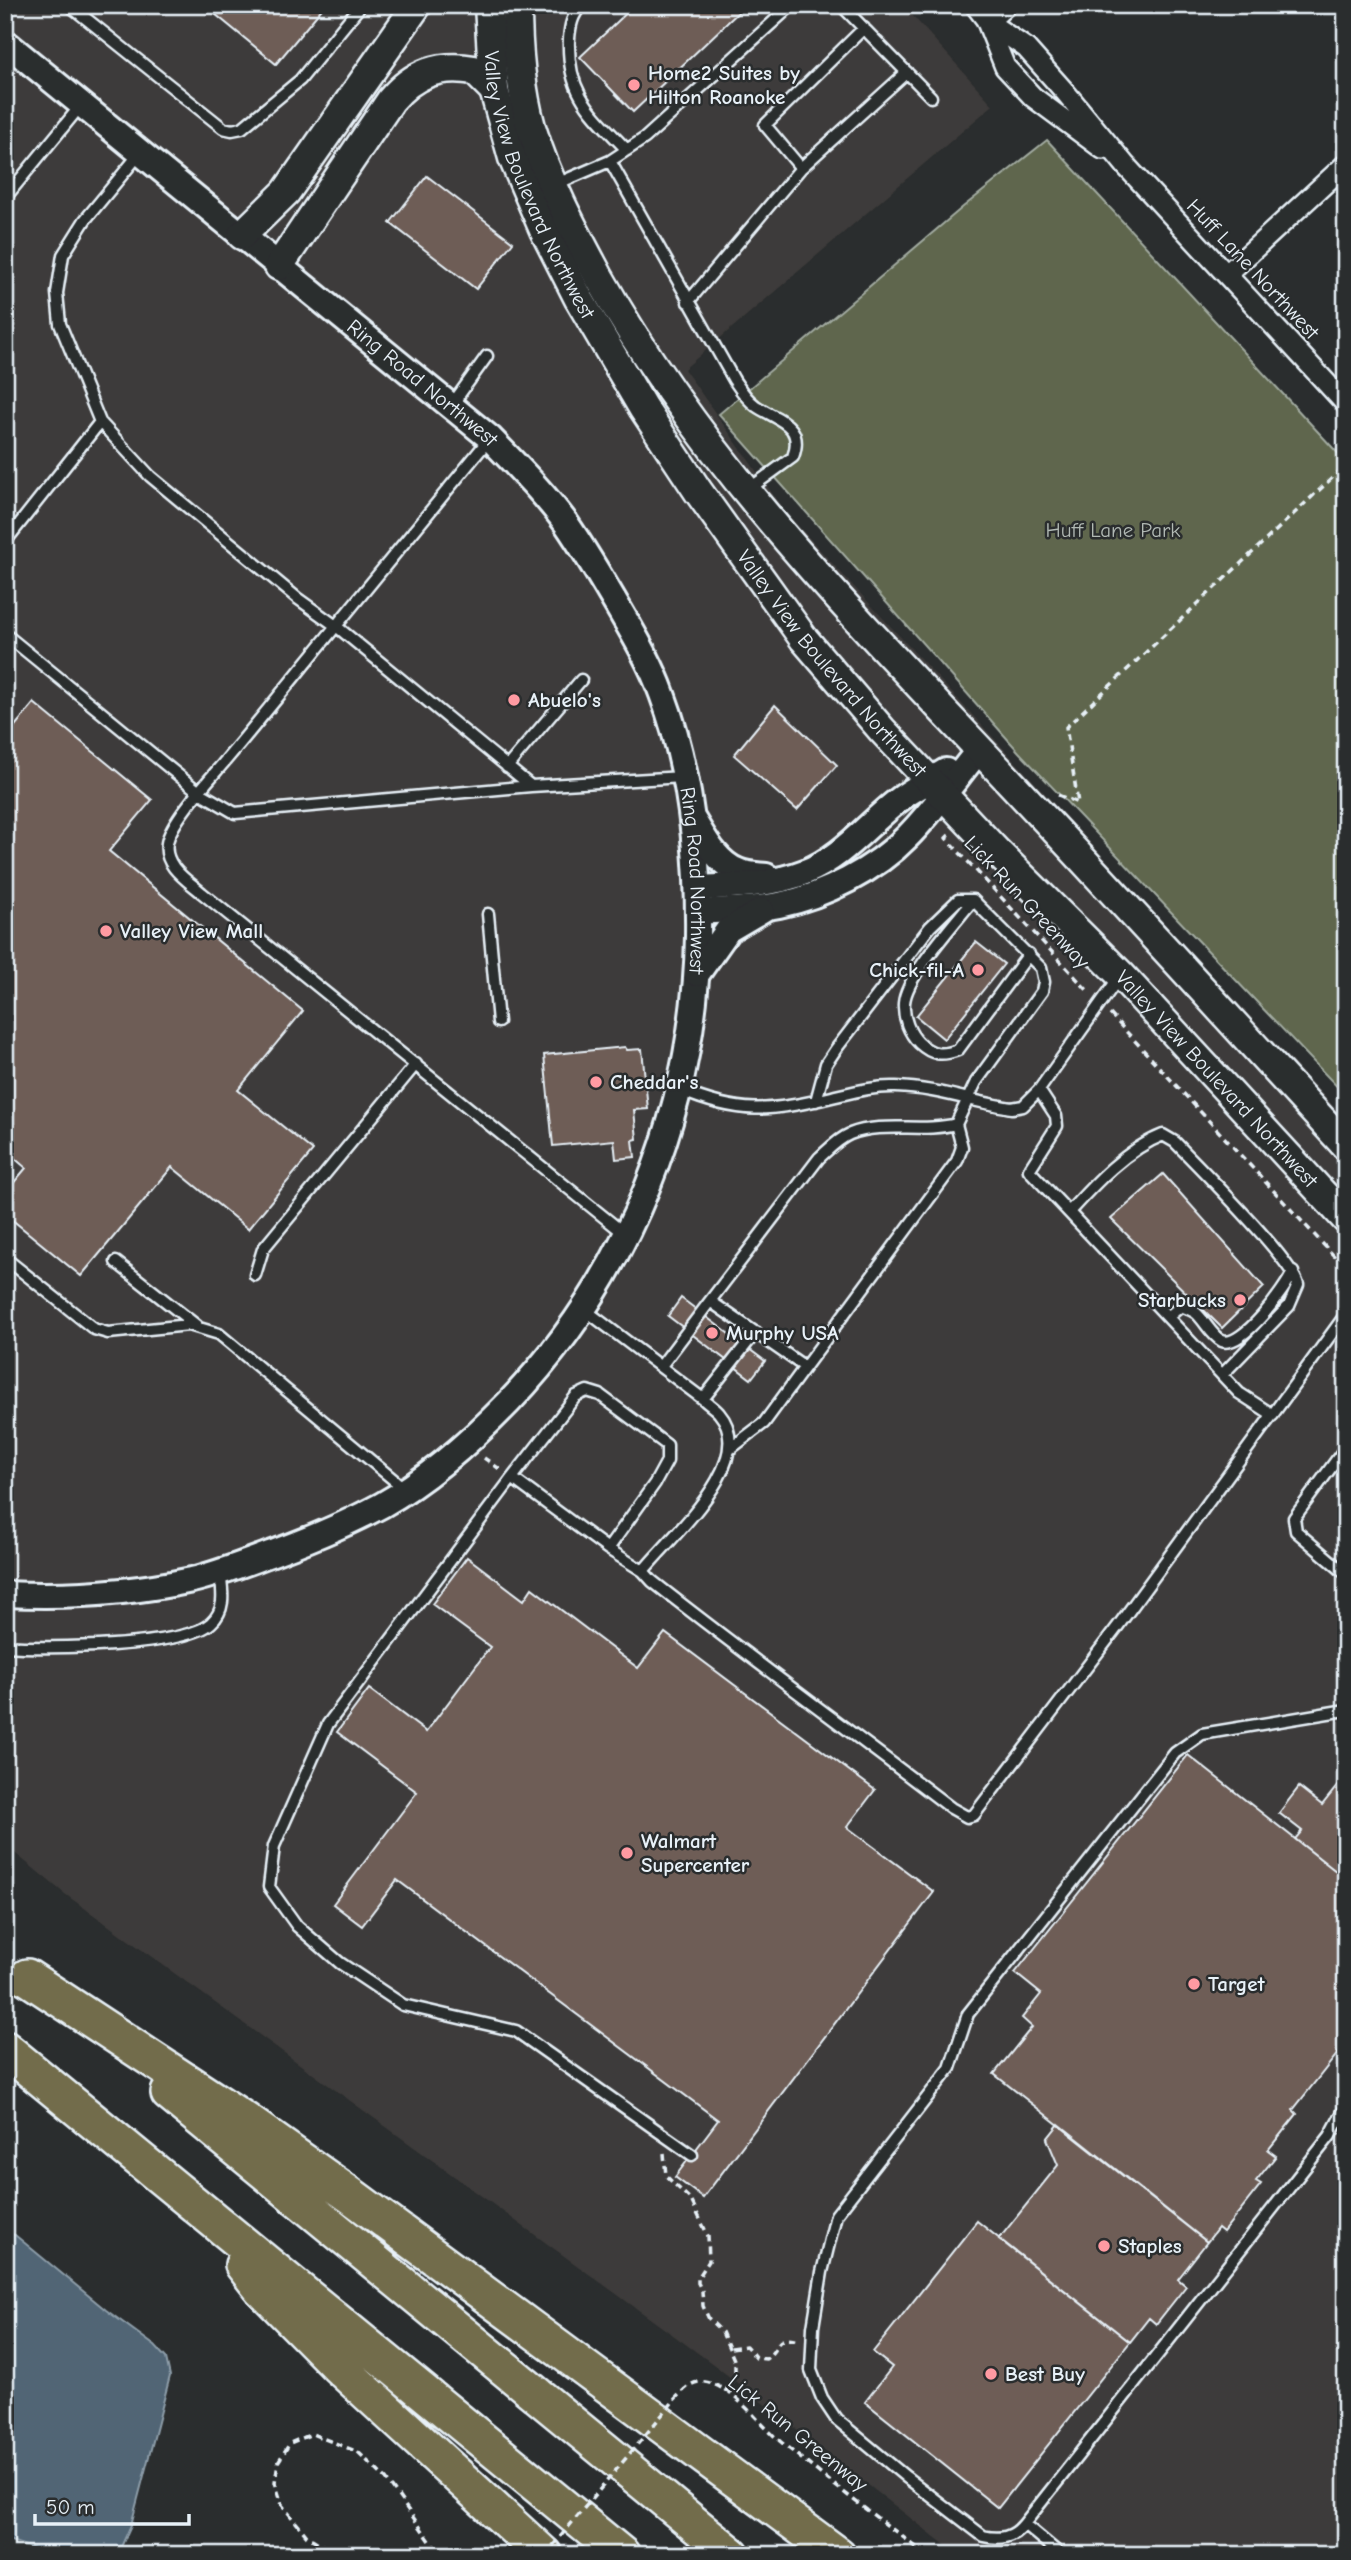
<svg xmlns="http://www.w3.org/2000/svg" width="1351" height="2560" font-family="'Comic Neue',sans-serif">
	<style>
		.built { fill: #3e3b3a }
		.green { fill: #5e664d; stroke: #a3aca2; stroke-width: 2 }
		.water { fill: #516575; stroke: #8d9da9; stroke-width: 2 }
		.building { fill: #6e5d56; stroke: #e8f1f8; stroke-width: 2 }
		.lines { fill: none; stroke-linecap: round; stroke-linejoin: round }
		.service-casing { stroke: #e8f1f8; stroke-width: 15 }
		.minor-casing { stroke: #e8f1f8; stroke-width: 24 }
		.tertiary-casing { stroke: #e8f1f8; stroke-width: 30 }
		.secondary-casing { stroke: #e8f1f8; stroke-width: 33 }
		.motorway-casing { stroke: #e8f1f8; stroke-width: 40 }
		.path { stroke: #e8f1f8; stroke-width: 3.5; stroke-dasharray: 7 5; stroke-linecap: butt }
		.service { stroke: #2a2d2e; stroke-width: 10 }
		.minor { stroke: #2a2d2e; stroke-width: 19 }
		.tertiary { stroke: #2a2d2e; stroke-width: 24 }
		.secondary { stroke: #2a2d2e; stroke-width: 28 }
		.motorway { stroke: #726c4b; stroke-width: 35 }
		.path-bridge { stroke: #e8f1f8; stroke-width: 3.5; stroke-dasharray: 7 5; stroke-linecap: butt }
		.poi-dot { fill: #ff9aa2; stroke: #2a2d2e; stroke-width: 2.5 }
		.labels { text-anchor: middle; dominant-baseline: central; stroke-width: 5; stroke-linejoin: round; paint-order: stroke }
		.poi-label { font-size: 21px; font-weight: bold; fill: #e8f1f8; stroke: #2a2d2e; text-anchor: start }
		.street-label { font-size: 21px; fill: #e8f1f8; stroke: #2a2d2e }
		.park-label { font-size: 21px; fill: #b1b9b4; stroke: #2a2d2e }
	</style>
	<rect width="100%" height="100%" fill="#2a2d2e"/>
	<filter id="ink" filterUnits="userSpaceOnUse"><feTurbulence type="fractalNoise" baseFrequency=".0143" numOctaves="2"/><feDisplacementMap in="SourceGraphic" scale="14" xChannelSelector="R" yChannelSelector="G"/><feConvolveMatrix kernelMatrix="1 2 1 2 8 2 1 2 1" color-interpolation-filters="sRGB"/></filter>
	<g filter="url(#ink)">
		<path class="built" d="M5,5H903L993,105L684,369L786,513L1346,1120V2555H958L713,2364L65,1894L5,1845Z"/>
		<path class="green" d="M1047,140L1346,462V1096L1019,752L719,414L963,207Z"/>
		<path class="water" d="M5,2231L15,2235L106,2310L155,2346L166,2358L170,2376L131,2525L122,2545L110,2555H52L5,2539Z"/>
		<path class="building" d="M204,5H325L276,64Z
			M635,5H746L633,112L580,57Z
			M427,176L513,242L476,289L390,223Z
			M34,703L152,800L109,851L303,1011L238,1090L313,1151L248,1229L172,1167L81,1276L5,1214V1193L26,1168L5,1150V1105L10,1100L5,1096V738Z
			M775,705L837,765L797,810L734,755Z
			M976,942L1004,964L944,1039L916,1016Z
			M625,1047L627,1050L642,1049L648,1109L634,1110L637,1139L633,1140L635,1157L616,1159L614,1140L553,1146L544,1055Z
			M1163,1174L1264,1287L1222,1328L1111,1219Z
			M681,1298L765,1361L751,1379L668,1316Z
			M467,1557L524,1600L532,1588L638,1668L665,1633L875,1790L847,1827L934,1892L703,2198L675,2177L718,2120L397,1880L362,1926L333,1904L417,1792L337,1732L369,1689L426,1732L490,1647L432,1604Z
			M1188,1755L1346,1879V2024L1343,2028L1346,2030V2043L1293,2110L1297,2114L1268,2150L1276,2156L1256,2181L1261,2184L1223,2232L1218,2228L1207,2242L994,2074L1032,2027L1022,2018L1041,1994L1015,1973Z
			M1346,1775V1879L1295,1839L1302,1831L1279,1813L1299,1787L1322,1805Z
			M1059,2124L1207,2242L1178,2279L1186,2286L1156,2324L1149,2318L1130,2342L999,2239L1058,2165L1047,2139Z
			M977,2221L1130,2342L998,2508L865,2402L892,2367L873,2352Z"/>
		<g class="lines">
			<g class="service-casing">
				<path id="service" d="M69,5L223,128L232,130L242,128L300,80L361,5
					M582,5C572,15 570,26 569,39C567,95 592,113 627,150
					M841,5L931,97
					M141,152L85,220L63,255L57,293L60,324L100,422L150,476L297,598L336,626C299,671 263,716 226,760C211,778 171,820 167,843C163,866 187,880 202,893L625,1234
					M610,161L734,380C740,389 746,399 756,406C777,420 805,424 793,457L749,489
					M801,168L765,125L864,28
					M554,185L610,161L645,138L792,5
					M5,198L82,104
					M688,302L801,168L907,72
					M451,406L487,356
					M490,438L336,626L531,786
					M5,542L100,422
					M5,634L199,792L235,813L531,786L683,777
					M507,767L581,680
					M973,900C956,922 906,976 904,1003C903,1018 909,1033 919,1043C932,1055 942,1056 958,1050L1029,954
					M488,914L498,1022
					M680,1090C739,1115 771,1112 832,1097C853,1092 874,1086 896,1087C936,1088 973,1102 1012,1108L1023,1106L1039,1090L1120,976
					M1039,1090L1056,1116L1057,1126L1029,1170L1239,1393L1273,1415
					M1069,1212C1095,1183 1127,1149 1163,1135L1175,1142C1198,1166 1293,1260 1298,1285L1289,1306L1222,1375
					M5,1258L94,1329L108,1333L189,1325L219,1334L406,1490
					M116,1262L197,1326
					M255,1275L263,1249L416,1064
					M584,1309L703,1399C708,1404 715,1408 719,1413C760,1461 670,1537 643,1571L652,1581C751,1659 852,1732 951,1808L967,1817L974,1815L1118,1626L1346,1314
					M1168,1317L1181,1306C1186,1308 1192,1310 1196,1313C1205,1321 1212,1336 1222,1341C1242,1349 1286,1288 1293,1272
					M661,1366L710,1301
					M805,1367L957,1161L962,1147L956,1124
					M703,1399L756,1332
					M1346,1447L1294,1518L1296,1531L1346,1574
					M730,1449L764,1423L805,1367L710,1301L819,1158C829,1149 838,1139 850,1134C883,1121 922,1133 956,1124L976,1082L1042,991L1044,982L1041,968L973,900H958L930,927L836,1049L826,1064L816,1101
					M512,1478L328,1724L274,1846L269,1887L297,1926L340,1963L403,2005L516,2031L692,2155
					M608,1549L655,1483L667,1461V1445L600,1395L587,1391L576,1396L512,1478L608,1549L643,1571
					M5,1646C46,1649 183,1648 211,1623C227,1609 222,1590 220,1572
					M1346,1710L1202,1734L1175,1753L968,2014L950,2068L836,2215L822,2272L813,2327L811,2370L822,2398L836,2419L906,2477L983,2536C1000,2540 1013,2538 1024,2524L1330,2136L1346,2106
					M1024,2524L1061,2555"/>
			</g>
			<g class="minor-casing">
				<path id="minor" d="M975,5L988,22L1026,48L1066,93L1126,166L1346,404
					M987,22L1005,67L1033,97L1103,149
					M988,22L1006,5
					M1227,274L1346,164"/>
			</g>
			<g class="tertiary-casing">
				<g id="tertiary">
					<path id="s1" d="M5,42L490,438C516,465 543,492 566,523C586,552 604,583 622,614C637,640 652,666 662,694C691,771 699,855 698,936C695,1110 629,1276 509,1402C471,1441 430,1478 382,1505C349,1523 313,1538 278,1551C250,1561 221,1573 192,1580C131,1593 68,1597 5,1594"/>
					<path d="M694,821C705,839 717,863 738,871C746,875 758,875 766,876"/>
					<path d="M698,888C734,886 772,885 805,872C841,858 866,826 895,803C910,790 930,781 946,771"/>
					<path d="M698,912C725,910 753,910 779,905C824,896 875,870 907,837C933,811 955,779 979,750"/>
					<path d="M697,974L728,930L762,910"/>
				</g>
			</g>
			<g class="secondary-casing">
				<g id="secondary">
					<path id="s2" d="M489,5L494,90L513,158L544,230L579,299L643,408L698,491L804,639L882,730L997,852L1121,975L1346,1219"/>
					<path d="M517,5C517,46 520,87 531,127C547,180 573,229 599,277C710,476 874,636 1028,801C1135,915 1240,1031 1346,1146"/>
					<path d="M242,235L286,192L417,5"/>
					<path d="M279,266L391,100C414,73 439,64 474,70L494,90"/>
				</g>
			</g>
			<g class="motorway-casing">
				<path id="motorway" d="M27,1977L246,2121L353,2197L838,2555
					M5,2049L622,2555
					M169,2093L732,2555
					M243,2265L261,2288L337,2365L544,2555"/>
			</g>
			<path class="path" d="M1058,795L1078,803L1066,727L1346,465
				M949,835L946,838L1090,993
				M1110,1014L1346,1269
				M484,1458L501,1470
				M664,2153L666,2176L691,2200L708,2236L709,2261L698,2278V2283L702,2291L703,2306L709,2319L722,2332L735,2362V2376L725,2392
				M731,2348L746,2346L756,2358L766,2359C782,2346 773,2335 799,2341
				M674,2400C683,2391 691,2380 705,2382C733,2386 760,2425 781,2442C828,2481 877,2518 927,2555
				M338,2555L307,2536L282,2505L275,2482L278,2462L290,2443L312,2434L358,2452L386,2479L440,2555"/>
			<use href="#service" class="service"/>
			<use href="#minor" class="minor"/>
			<use href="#tertiary" class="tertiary"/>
			<use href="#secondary" class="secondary"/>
			<use href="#motorway" class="motorway"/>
			<path class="path-bridge" d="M545,2555L672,2403"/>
		</g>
	</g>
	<g class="poi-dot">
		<circle cx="634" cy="85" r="7"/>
		<circle cx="514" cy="700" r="7"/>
		<circle cx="106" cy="931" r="7"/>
		<circle cx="978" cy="970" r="7"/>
		<circle cx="596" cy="1082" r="7"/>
		<circle cx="1240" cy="1300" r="7"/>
		<circle cx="712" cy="1333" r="7"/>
		<circle cx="627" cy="1853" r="7"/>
		<circle cx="1194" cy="1984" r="7"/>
		<circle cx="1104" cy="2246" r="7"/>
		<circle cx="991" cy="2374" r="7"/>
	</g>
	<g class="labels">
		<g class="poi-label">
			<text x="648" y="73">Home2 Suites by<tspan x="648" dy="24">Hilton Roanoke</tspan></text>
			<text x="528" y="700">Abuelo's</text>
			<text x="120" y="931">Valley View Mall</text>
			<text x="964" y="970" text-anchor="end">Chick-fil-A</text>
			<text x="610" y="1082">Cheddar's</text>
			<text x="1226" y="1300" text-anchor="end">Starbucks</text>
			<text x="726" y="1333">Murphy USA</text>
			<text x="641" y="1841">Walmart<tspan x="641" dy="24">Supercenter</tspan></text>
			<text x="1208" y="1984">Target</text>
			<text x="1118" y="2246">Staples</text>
			<text x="1005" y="2374">Best Buy</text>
		</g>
		<g class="street-label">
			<text stroke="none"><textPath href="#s2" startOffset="189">Valley View Boulevard Northwest</textPath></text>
			<text transform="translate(1253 269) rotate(47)">Huff Lane Northwest</text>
			<text stroke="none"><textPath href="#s1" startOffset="539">Ring Road Northwest</textPath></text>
			<text stroke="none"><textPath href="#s2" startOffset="756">Valley View Boulevard Northwest</textPath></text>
			<text stroke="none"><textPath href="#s1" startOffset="1127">Ring Road Northwest</textPath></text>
			<text transform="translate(1027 902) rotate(47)">Lick Run Greenway</text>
			<text stroke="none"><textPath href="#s2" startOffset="1323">Valley View Boulevard Northwest</textPath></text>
			<text transform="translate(798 2433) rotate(39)">Lick Run Greenway</text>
		</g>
		<g class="park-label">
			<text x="1113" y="530">Huff Lane Park</text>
		</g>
	</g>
	<rect width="1351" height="2560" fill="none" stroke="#2a2d2e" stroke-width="28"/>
	<rect x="14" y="14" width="1323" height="2532" fill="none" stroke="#e8f1f8" stroke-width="2.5" filter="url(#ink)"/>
	<path d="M35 2514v10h154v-10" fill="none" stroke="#e8f1f8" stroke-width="3.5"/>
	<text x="46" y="2514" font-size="21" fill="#e8f1f8" stroke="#2a2d2e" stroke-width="5" paint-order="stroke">50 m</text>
</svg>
